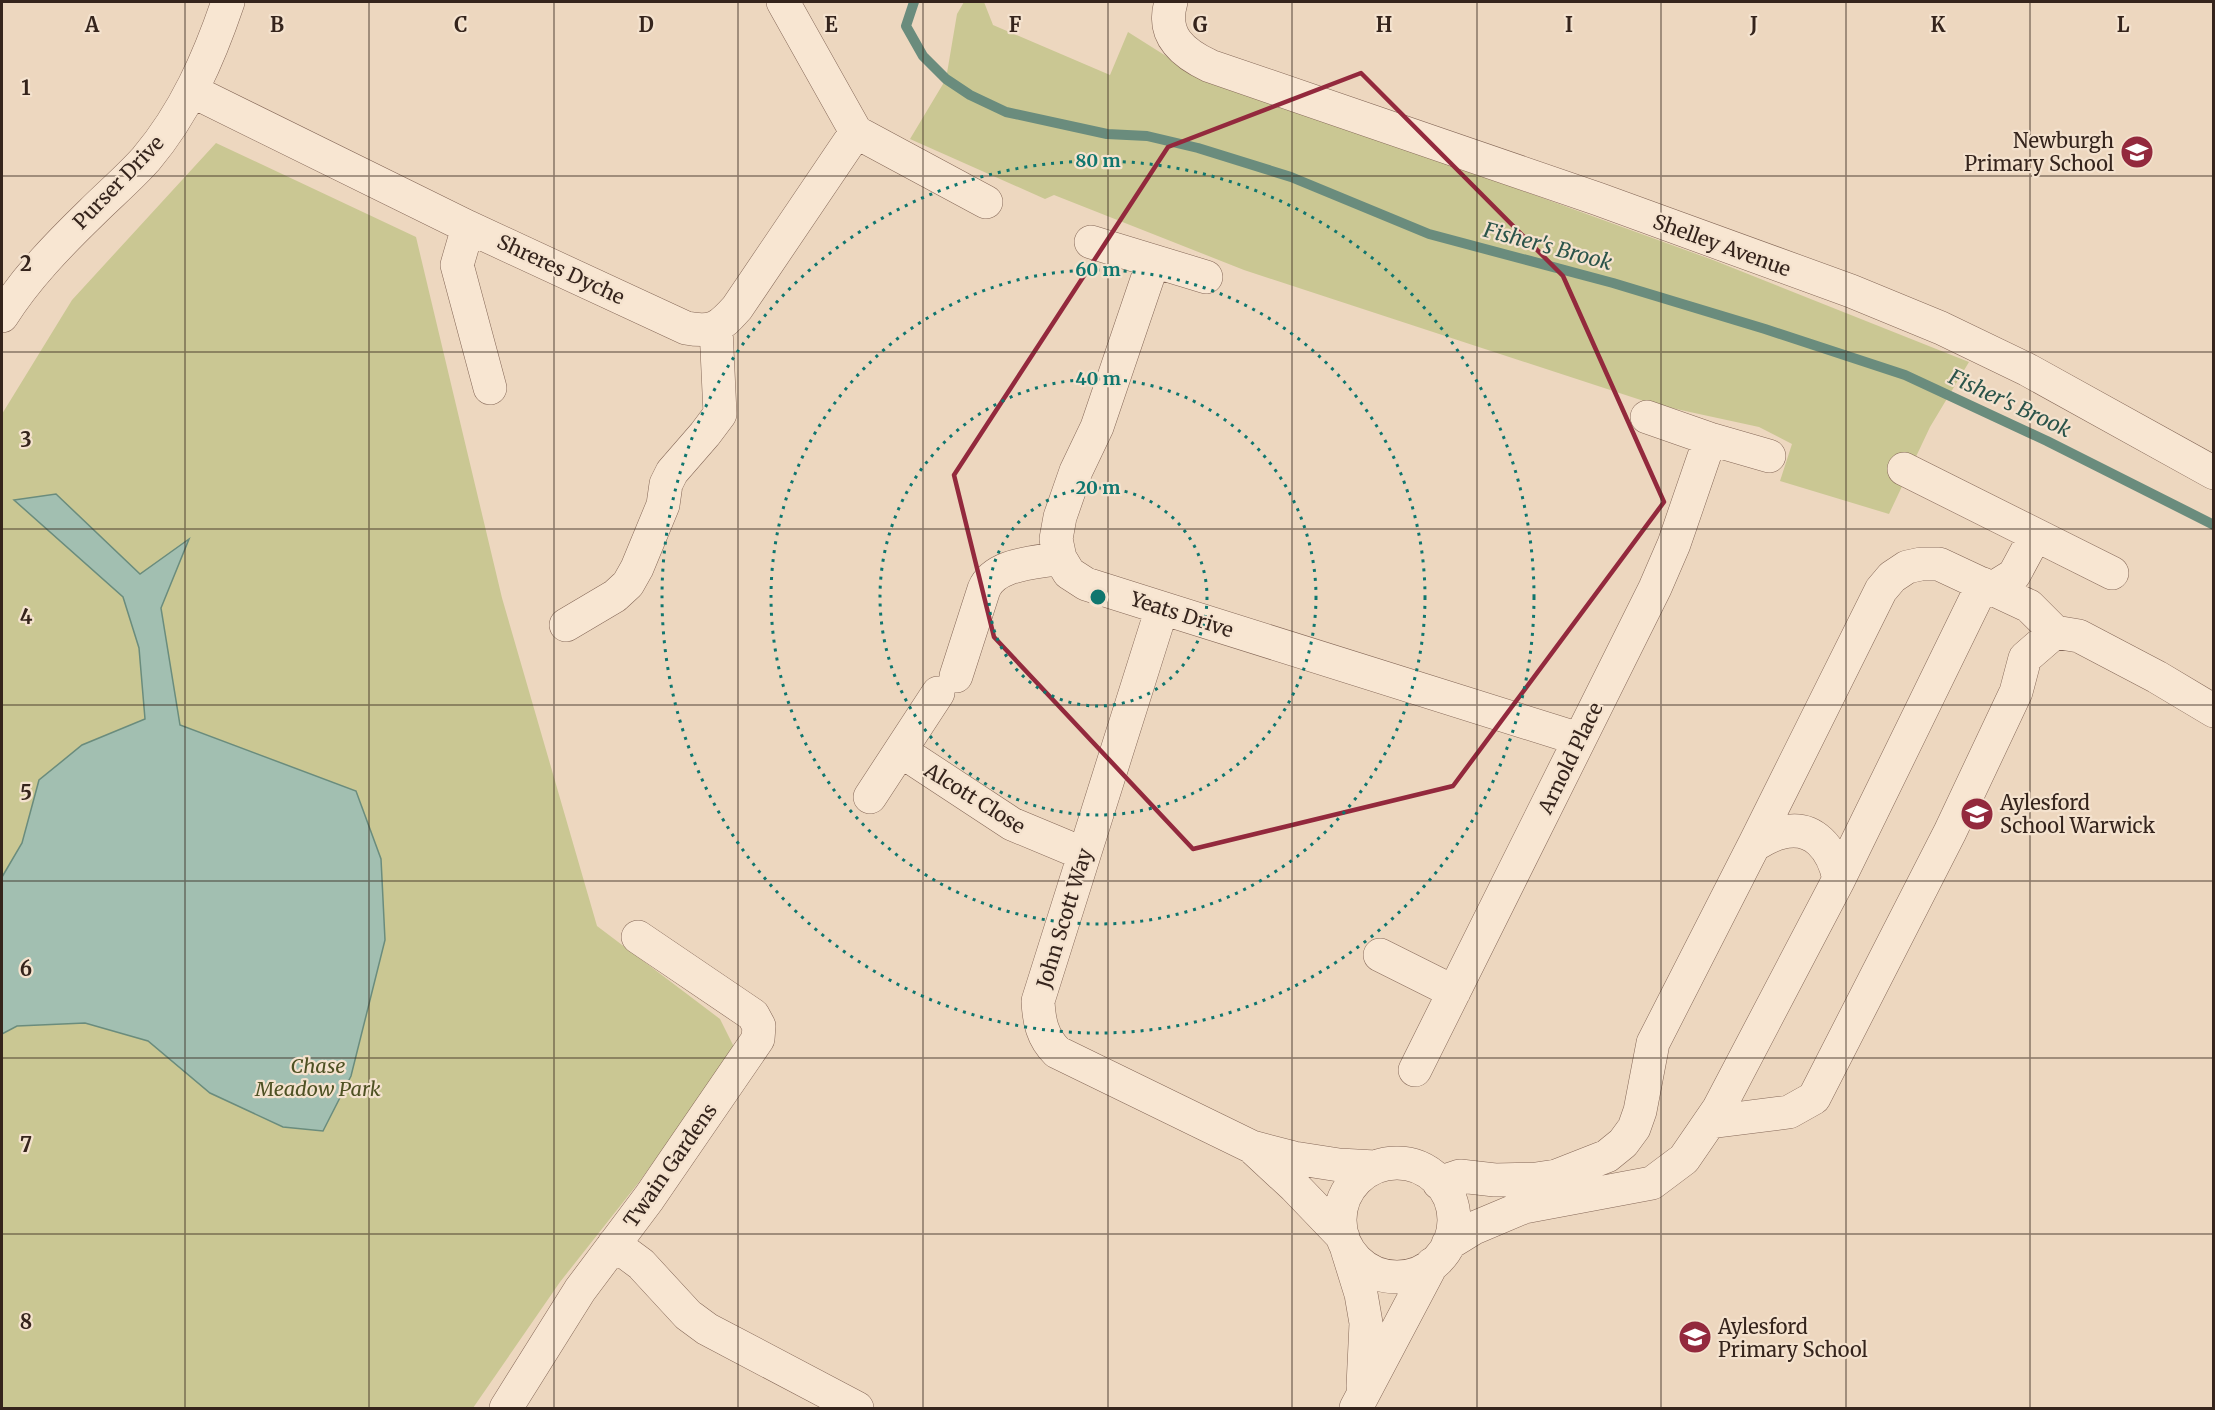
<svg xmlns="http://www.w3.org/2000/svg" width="2215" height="1410" font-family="Merriweather,serif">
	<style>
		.green { fill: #cac793 }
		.water { fill: #a2bfb1; stroke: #6a8c7d; stroke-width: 1.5 }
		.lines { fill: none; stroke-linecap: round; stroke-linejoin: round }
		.stream { stroke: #6a8c7d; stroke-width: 10 }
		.minor-casing { stroke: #856858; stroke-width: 34 }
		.minor { stroke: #f8e6d2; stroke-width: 33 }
		.marked { fill: none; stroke: #93293d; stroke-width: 4.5; stroke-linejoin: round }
		.grid { fill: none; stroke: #35241c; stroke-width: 1.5; stroke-opacity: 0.55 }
		.ring { fill: none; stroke: #0f766e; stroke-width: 3; stroke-dasharray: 3 6 }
		.labels { text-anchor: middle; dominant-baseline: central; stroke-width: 4.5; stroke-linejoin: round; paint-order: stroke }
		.poi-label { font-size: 20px; fill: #35241c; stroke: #f4e2ce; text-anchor: start }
		.street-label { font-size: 20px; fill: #35241c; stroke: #f4e2ce }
		.park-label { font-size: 20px; font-style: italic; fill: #4e5123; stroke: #f4e2ce }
		.water-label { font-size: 21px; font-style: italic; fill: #2b544a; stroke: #f4e2ce }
		.grid-label { font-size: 20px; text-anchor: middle; font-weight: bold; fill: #35241c; stroke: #f4e2ce; stroke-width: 4.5; stroke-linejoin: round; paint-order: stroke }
		.centre { fill: #0f766e; stroke: #f4e2ce; stroke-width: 3 }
		.ring-label { font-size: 18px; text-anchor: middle; font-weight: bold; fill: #0f766e; stroke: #f4e2ce; stroke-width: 4.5; stroke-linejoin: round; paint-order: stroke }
	</style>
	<rect width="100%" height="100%" fill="#edd7bf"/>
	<path class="green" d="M964,2H984L993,25L1110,75L1128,32L1185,68L1713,260L1969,362L1930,427L1889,514L1780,481L1792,444L1759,427L1653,404L1244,270L1054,195L1045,199L910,139L946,79L957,14Z
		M216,143L416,237L502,598L597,926L720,1019L735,1049L639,1182L560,1282L473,1408H2V414L72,300Z"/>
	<path class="water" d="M56,494L140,574L189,539L161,608L180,725L356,791L381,859L385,940L351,1076L323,1131L283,1127L210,1093L148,1041L85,1023L17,1026L2,1034V877L22,843L39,780L82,745L145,719L139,648L123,597L14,500Z"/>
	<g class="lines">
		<path class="stream" d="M914,2L906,26L923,56L946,79L970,95L1006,112L1107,134L1147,136L1198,148L1291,177L1429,234L1613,283L1765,329L1905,375L2047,441L2214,525"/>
		<g class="minor-casing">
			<path id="minor" d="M783,2L856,132L986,202
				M1171,2C1161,35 1182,53 1210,66L1598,199L1851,291L1941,328L2028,370L2214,473
				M192,91L468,227L686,328C713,333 719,328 737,308L856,132
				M468,227L457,265L490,388
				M1091,242L1206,277
				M1153,262L1097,427L1076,471L1060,517L1056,539L1060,558L1069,573L1086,584L1162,608L1579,739
				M2,316C26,278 58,245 91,213C109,195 129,178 146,159C185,113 209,58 228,2
				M1647,417L1710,439L1769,456
				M1904,469L2112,573
				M1993,588L2014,575L2035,536
				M1162,608L1038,1001C1039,1021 1042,1037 1057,1052L1252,1147L1294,1158L1339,1165L1375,1167
				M566,625L615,596L628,584L637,568L663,505L666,484L672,472L705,434L720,414L716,328
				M2055,632L2079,636L2157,677L2214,711
				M956,676L984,589C995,563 1036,563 1060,558
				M901,751L1012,824L1084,854
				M870,797L938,693
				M1839,879L1983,584
				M1380,955L1454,992
				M1415,1070L1655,588L1674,544L1710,439
				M1710,1122L1789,1112L1814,1098L1950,832L2016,692L2025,658L2055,632L2029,606L1939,564H1921L1907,567L1892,577L1881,590L1754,845
				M1255,1150L1295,1187L1343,1237
				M1340 1220a57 57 0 1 1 114 0a57 57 0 1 1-114 0Z
				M1439,1183L1460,1176L1495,1180L1536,1179L1556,1176L1607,1156L1623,1143L1634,1128L1640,1111L1653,1043L1754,845C1762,841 1771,835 1780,833C1814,823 1833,850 1839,879L1719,1108L1684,1159L1652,1183L1524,1207L1474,1228L1448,1244
				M614,1244L641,1264L688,1315L707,1329L857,1408
				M1347,1249L1361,1294L1366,1323L1363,1386
				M506,1408L580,1290L649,1198L758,1039L759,1026L753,1015L638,937
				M1356,1408L1432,1264"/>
		</g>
		<use href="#minor" class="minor"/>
	</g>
	<path class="marked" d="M1361,73L1563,276L1664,502L1453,786L1193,849L994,637L954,475L1168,147Z"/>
	<path class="grid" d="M185,2V1408M369,2V1408M554,2V1408M738,2V1408M923,2V1408M1108,2V1408M1292,2V1408M1477,2V1408M1661,2V1408M1846,2V1408M2030,2V1408M2,176H2214M2,352H2214M2,529H2214M2,705H2214M2,881H2214M2,1058H2214M2,1234H2214"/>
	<g class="ring">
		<circle cx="1098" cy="597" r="109"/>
		<circle cx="1098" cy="597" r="218"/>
		<circle cx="1098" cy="597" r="327"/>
		<circle cx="1098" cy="597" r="436"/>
	</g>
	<defs>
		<g id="school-disc" transform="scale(1.725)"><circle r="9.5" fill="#93293d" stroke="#f4e2ce"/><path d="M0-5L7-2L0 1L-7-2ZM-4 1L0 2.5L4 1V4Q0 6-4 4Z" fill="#fff"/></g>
	</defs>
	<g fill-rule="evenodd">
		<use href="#school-disc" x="2137" y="152"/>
		<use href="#school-disc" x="1977" y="814"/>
		<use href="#school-disc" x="1695" y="1337"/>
	</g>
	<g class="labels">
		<g class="poi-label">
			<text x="2114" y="140" text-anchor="end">Newburgh<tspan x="2114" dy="23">Primary School</tspan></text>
			<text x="2000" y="802">Aylesford<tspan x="2000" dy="23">School Warwick</tspan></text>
			<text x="1718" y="1326">Aylesford<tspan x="1718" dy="23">Primary School</tspan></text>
		</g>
		<g class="street-label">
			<text transform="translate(118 182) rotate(-46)">Purser Drive</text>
			<text transform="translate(1722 245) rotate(20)">Shelley Avenue</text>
			<text transform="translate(561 269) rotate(25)">Shreres Dyche</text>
			<text transform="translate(1182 614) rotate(18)">Yeats Drive</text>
			<text transform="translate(1570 758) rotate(-64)">Arnold Place</text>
			<text transform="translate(975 798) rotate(32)">Alcott Close</text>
			<text transform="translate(1064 918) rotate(-73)">John Scott Way</text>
			<text transform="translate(670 1165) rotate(-55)">Twain Gardens</text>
		</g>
		<g class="park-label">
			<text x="318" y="1065">Chase<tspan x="318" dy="23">Meadow Park</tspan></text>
		</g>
		<g class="water-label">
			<text transform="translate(1548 246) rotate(15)">Fisher's Brook</text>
			<text transform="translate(2010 403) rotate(25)">Fisher's Brook</text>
		</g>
	</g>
	<g class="grid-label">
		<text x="92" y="32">A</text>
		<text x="277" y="32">B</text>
		<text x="461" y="32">C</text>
		<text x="646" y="32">D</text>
		<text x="831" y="32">E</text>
		<text x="1015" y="32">F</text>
		<text x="1200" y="32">G</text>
		<text x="1384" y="32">H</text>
		<text x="1569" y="32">I</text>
		<text x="1754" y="32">J</text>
		<text x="1938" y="32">K</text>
		<text x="2123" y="32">L</text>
		<text x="26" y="95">1</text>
		<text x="26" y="271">2</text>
		<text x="26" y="447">3</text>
		<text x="26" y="624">4</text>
		<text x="26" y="800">5</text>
		<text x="26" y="976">6</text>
		<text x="26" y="1152">7</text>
		<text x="26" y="1329">8</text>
	</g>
	<circle cx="1098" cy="597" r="9" class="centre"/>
	<g class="ring-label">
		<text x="1098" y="167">80 m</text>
		<text x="1098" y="276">60 m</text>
		<text x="1098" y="385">40 m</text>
		<text x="1098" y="494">20 m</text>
	</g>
	<rect width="2215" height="1410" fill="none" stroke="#35241c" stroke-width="6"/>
</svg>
